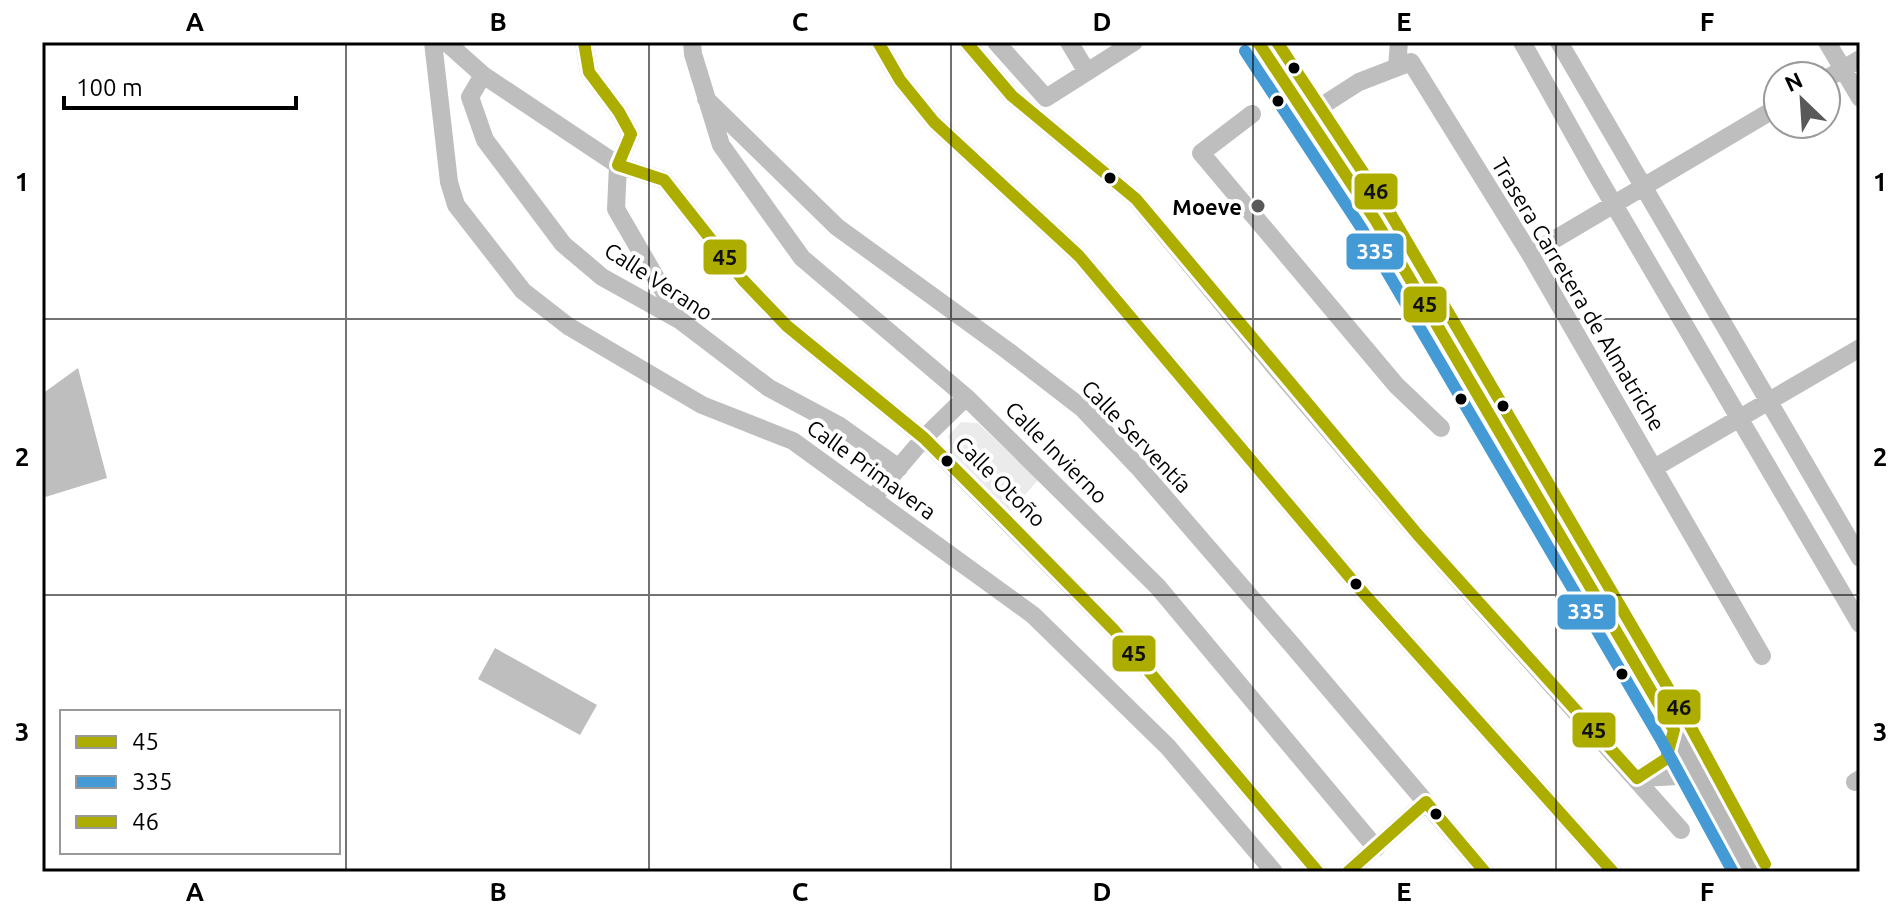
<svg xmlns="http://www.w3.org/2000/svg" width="1902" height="914" font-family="Ubuntu,sans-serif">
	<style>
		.green { fill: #ebebeb }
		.water { fill: #bebebe }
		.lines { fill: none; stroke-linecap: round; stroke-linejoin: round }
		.minor { stroke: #bebebe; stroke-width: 18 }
		.secondary { stroke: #b8b8b8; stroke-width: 26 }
		.bus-1-casing { stroke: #fff; stroke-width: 18 }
		.bus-2-casing { stroke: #fff; stroke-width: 18 }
		.bus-3-casing { stroke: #fff; stroke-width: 18 }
		.bus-1 { stroke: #adad00; stroke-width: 12 }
		.bus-2 { stroke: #449ad5; stroke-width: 12 }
		.bus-3 { stroke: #adad00; stroke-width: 12 }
		.grid { fill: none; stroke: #000; stroke-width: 2; stroke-opacity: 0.55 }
		.bus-dot { fill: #000; stroke: #fff; stroke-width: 3 }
		.poi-dot { fill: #595959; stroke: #fff; stroke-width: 3 }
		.labels { text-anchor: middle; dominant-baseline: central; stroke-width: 8; stroke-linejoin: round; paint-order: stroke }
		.poi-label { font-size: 22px; font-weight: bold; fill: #000; stroke: #fff; text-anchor: end }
		.street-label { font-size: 22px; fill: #000; stroke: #fff }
		.line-badge { stroke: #fff; stroke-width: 3 }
		.badge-label { font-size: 22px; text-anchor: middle; font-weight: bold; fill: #fff }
		.pale-badge-label { font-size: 22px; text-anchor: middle; font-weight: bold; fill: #111 }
		.neatline { fill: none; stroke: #000; stroke-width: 3 }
		.grid-label { font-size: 26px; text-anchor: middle; font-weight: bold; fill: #000 }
	</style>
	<rect width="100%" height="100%" fill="#fff"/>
	<path class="green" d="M961,422L978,423L1038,480L1010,512L952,453L948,436Z"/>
	<path class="water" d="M78,368L107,478L42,498V394Z
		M495,648L597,705L580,735L478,679Z"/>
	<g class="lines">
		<path class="minor" d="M433,42L449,182L456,205L523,291L568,326L702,405L793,441L1033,615L1168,747L1274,872
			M446,42L483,75L618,165L664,180L743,280L787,326L924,438L1114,630L1318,872
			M584,42L589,72L619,112L631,134L618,165L616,209L681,321
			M692,42L693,54L721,145L802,258L966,397L1158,587L1376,848
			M878,42L900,80L934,122L1079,256L1358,587L1613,872
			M966,42L1012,96L1136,199L1278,371L1418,535L1681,830
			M996,42L1046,98L1134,42
			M1069,42L1087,72
			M1522,42L1596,174L1860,624
			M1559,42L1860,558
			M1827,42L1860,98
			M1397,67L1399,42
			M483,75L470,97L485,140L563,244L602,277L681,321L769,388L840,426L899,468
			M1826,79L1860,59
			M706,99L837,227L1008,351L1082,408L1140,469L1293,646L1485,872
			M1252,114L1201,153L1396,385L1441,428
			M1306,116L1359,82L1411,62L1530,254L1762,656
			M1530,254L1778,107
			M1654,468L1860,348
			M872,499L924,438L966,397
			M1637,778L1666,759L1674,730
			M1640,778L1699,775
			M1855,782L1860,779
			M1348,872L1426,802"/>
		<path class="secondary" d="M1258,42L1376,221L1674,730L1751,872"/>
		<g class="bus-1-casing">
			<path id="bus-1" d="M584,42L589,72L619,112L631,134L618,165L664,180L743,280L787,326L924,438L1003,517L1114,630L1318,872
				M878,42L900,80L934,122L1079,256L1358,587L1613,872
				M966,42L1012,96L1136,199L1418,535L1637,778L1666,759L1674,730L1376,221L1258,42
				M1348,872L1426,802L1485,872"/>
		</g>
		<g class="bus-2-casing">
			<path id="bus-2" d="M1245,51L1362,229L1660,738L1733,872"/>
		</g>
		<g class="bus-3-casing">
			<path id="bus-3" d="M1277,42L1390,213L1688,722L1765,864"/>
		</g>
		<use href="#bus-1" class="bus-1"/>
		<use href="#bus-2" class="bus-2"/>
		<use href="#bus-3" class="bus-3"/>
	</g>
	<path class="grid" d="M346,42V872M649,42V872M951,42V872M1253,42V872M1556,42V872M42,319H1860M42,595H1860"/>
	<g class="bus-dot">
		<circle cx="1294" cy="68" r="7"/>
		<circle cx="1278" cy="101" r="7"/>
		<circle cx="1110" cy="178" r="7"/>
		<circle cx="1461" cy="399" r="7"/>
		<circle cx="1503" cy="406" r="7"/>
		<circle cx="947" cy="461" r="7"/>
		<circle cx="1356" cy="584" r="7"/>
		<circle cx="1622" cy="674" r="7"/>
		<circle cx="1436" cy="814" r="7"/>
	</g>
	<circle class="poi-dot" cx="1258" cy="206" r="8"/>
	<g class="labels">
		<g class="poi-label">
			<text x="1242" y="206">Moeve</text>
		</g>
		<g class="street-label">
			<text transform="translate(659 281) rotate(33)">Calle Verano</text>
			<text transform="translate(1579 294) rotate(59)">Trasera Carretera de Almatriche</text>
			<text transform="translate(1137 436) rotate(46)">Calle Serventía</text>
			<text transform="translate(1057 452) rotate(45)">Calle Invierno</text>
			<text transform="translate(872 469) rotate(36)">Calle Primavera</text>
			<text transform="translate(1001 481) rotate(45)">Calle Otoño</text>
		</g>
	</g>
	<g class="line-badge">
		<rect x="1353" y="172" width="46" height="39" rx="8" fill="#adad00"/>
		<rect x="1345" y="232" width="60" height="39" rx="8" fill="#449ad5"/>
		<rect x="702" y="238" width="46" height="38" rx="8" fill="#adad00"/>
		<rect x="1402" y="285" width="46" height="39" rx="8" fill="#adad00"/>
		<rect x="1556" y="593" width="61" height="38" rx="8" fill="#449ad5"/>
		<rect x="1111" y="634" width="46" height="39" rx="8" fill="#adad00"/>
		<rect x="1656" y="688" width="46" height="38" rx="8" fill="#adad00"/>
		<rect x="1571" y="711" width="46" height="38" rx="8" fill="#adad00"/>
	</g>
	<g class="badge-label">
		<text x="1375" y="259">335</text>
		<text x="1586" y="619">335</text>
	</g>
	<g class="pale-badge-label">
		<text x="1376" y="199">46</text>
		<text x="725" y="265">45</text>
		<text x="1425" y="312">45</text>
		<text x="1134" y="661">45</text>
		<text x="1679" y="715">46</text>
		<text x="1594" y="738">45</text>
	</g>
	<rect width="1902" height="914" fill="none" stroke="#ffffff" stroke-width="88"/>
	<rect x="60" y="710" width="280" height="144" fill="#ffffff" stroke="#999999" stroke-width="2"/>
	<rect x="76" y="736" width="40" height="12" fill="#adad00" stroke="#999999" stroke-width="2"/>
	<text x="132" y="750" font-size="24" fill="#000000">45</text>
	<rect x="76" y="776" width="40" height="12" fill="#449ad5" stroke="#999999" stroke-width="2"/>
	<text x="132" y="790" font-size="24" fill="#000000">335</text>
	<rect x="76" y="816" width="40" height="12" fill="#adad00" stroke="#999999" stroke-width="2"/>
	<text x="132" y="830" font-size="24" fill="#000000">46</text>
	<g transform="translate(1802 100) rotate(335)"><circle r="38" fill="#ffffff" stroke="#999999" stroke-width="2"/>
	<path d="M0-6L14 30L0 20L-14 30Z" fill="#595959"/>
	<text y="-12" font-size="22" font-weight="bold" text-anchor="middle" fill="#000000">N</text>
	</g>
	<path d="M64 96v12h232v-12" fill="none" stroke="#000000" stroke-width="4"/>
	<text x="76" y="96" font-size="24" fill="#000000" stroke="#ffffff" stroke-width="6" paint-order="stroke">100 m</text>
	<rect x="44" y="44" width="1814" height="826" class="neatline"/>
	<g class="grid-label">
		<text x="195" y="31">A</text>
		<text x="498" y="31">B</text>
		<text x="800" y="31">C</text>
		<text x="1102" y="31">D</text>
		<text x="1404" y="31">E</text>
		<text x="1707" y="31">F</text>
		<text x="22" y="191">1</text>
		<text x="1880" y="191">1</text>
		<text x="22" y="466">2</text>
		<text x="1880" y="466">2</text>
		<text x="22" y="741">3</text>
		<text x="1880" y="741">3</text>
		<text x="195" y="901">A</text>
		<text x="498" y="901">B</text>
		<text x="800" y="901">C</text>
		<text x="1102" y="901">D</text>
		<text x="1404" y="901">E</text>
		<text x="1707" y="901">F</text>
	</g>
</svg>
